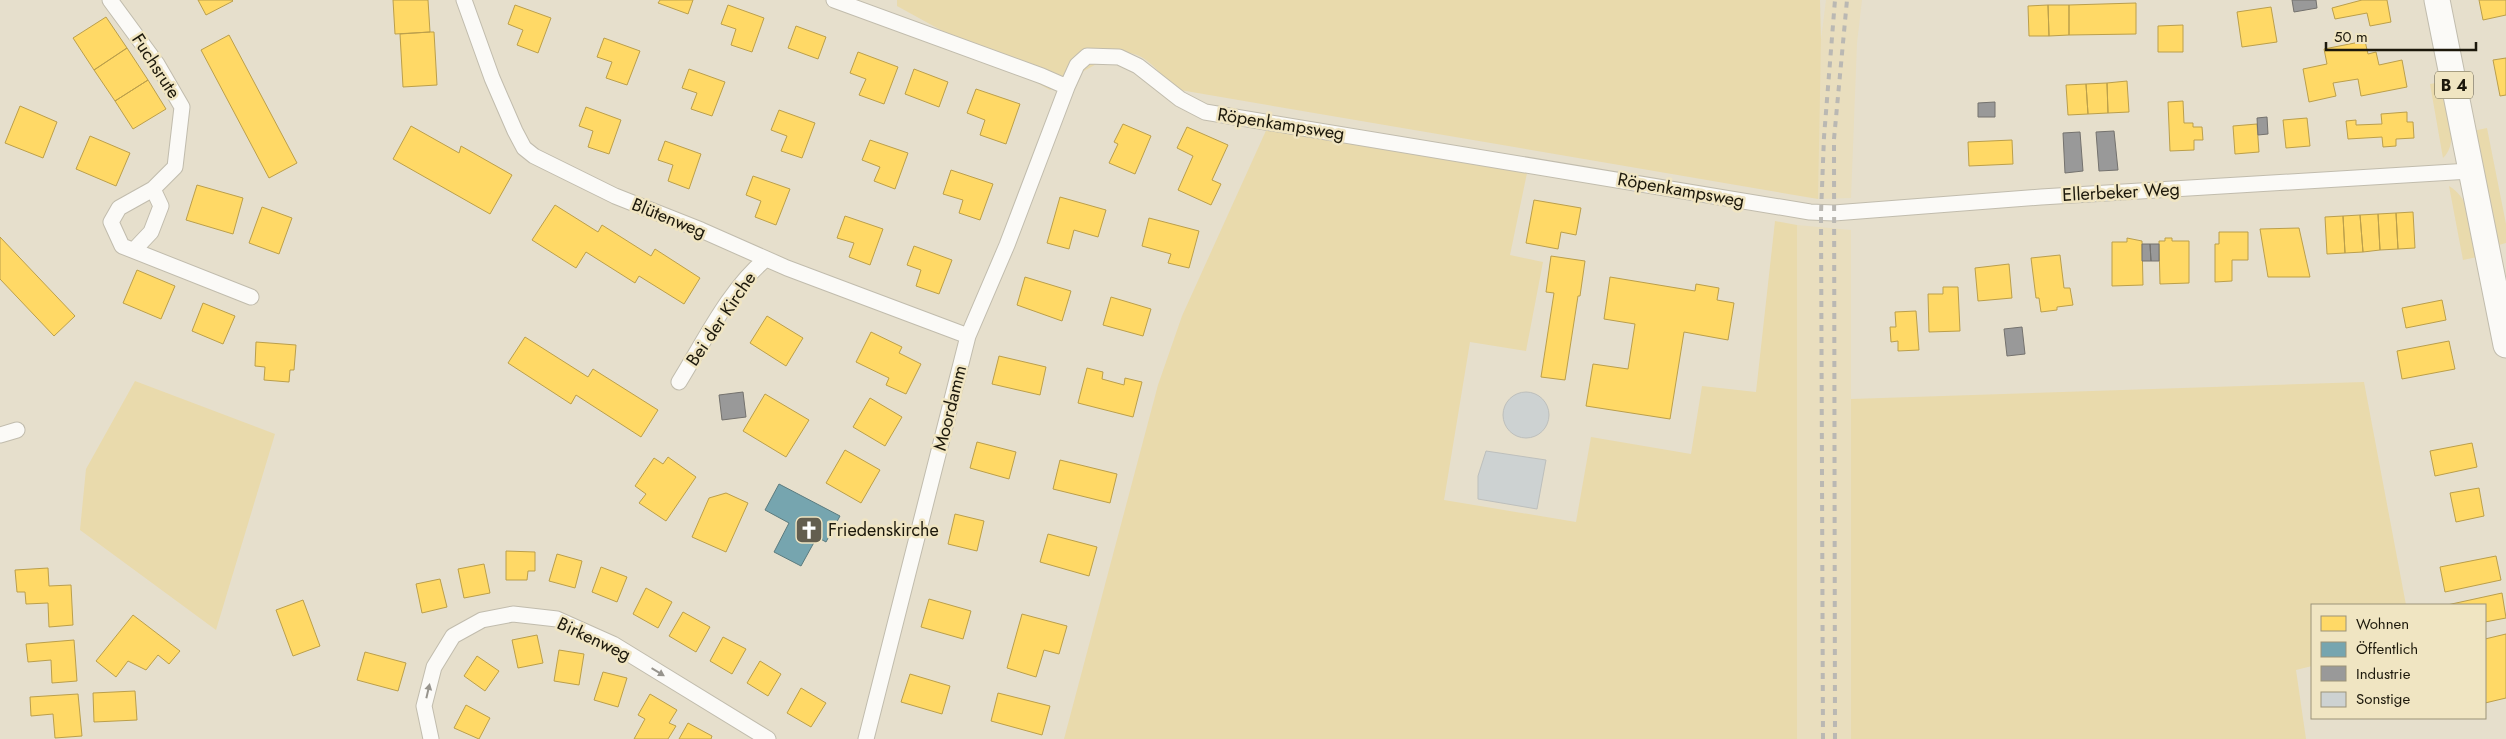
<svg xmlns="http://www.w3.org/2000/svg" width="2506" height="739" font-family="Jost,sans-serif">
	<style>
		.built { fill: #e9debe }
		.green { fill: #e9daac }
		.homes { fill: #ffd966; stroke: #bb9f4b }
		.public { fill: #76a5af; stroke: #5b7b7e }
		.industry { fill: #999; stroke: #74726e }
		.building { fill: #cdd2d2; stroke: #bdbfbc }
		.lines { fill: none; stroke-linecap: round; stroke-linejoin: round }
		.street-casing { stroke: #c1bcad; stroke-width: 17 }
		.primary-casing { stroke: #c1bcad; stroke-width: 27 }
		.street { stroke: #fbfaf7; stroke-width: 15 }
		.primary { stroke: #fbfaf7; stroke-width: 25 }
		.rail { stroke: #bab8b3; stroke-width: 4; stroke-dasharray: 6 6; stroke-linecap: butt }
		.oneway { fill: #97948d }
		.labels { text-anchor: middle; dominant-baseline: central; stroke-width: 5; stroke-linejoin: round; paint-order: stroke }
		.shield { fill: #f0e5c2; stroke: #5c5642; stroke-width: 1 }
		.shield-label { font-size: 16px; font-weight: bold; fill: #1c180b }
		.street-label { font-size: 18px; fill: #1c180b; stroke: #f0e5c2 }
		.poi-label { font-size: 18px; fill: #1c180b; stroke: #f0e5c2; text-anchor: start }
	</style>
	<rect width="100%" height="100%" fill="#e6dfcc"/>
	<path class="built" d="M1826,0H1862L1857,43L1851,198L1818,199V133L1821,40Z
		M1797,225L1851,230V739H1797Z"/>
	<path class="green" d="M897,0H1820L1821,40L1818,199L1180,90C1156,76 1150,49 1116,53L1050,90L897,6Z
		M2442,82C2446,103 2461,141 2443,158L2430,84Z
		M1269,124L1527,173L1510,255L1543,262L1526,351L1470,342L1444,500L1576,522L1591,437L1691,454L1702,386L1756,392L1775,221L1797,225V739H1064L1158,385L1182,316Z
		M2487,128L2506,224V243L2495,246L2473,131Z
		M2449,186C2473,200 2472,232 2477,257L2463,260Z
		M135,381L275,434L216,630L80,530L86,469Z
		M2364,382L2406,605H2312V666L2296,670L2306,739H1851V399Z"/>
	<path class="homes" d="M198,0H232L233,1L206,15Z
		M393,0H428L430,32L395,34Z
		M660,0H693L688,14L658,3Z
		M2362,0H2387L2391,22L2370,26L2367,13L2335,19L2332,8Z
		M2479,0H2506V15L2483,20Z
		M2136,3V34L2069,35V5Z
		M515,5L551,18L538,53L517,45L523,30L508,24Z
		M728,5L764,18L752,52L731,45L736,29L721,24Z
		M2048,5L2049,36H2029L2028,6Z
		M2048,5H2069V35L2049,36Z
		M2271,7L2277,42L2242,47L2237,12Z
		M106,17L127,48L94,70L73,38Z
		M2183,25V52H2158V26Z
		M796,26L826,37L818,59L788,48Z
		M430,32H434L437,85L403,87L400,34Z
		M229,35L297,163L269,178L201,50Z
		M604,38L640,51L627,85L606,78L612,62L597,57Z
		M2365,41L2368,54L2376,52L2379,65L2402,60L2407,87L2361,96L2358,79L2333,83L2336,96L2309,102L2303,69L2327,64L2324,49Z
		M127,48L148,80L115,101L94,70Z
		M858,52L898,67L884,104L859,95L866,79L850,73Z
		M2506,58V95L2500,96L2493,60Z
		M689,69L725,82L712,116L691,109L697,93L682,88Z
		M914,69L948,82L939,107L905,94Z
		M148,80L166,109L133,129L115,101Z
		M2127,81L2129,112L2108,113L2107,83Z
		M2107,83L2108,113L2088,114L2086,84Z
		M2086,84L2088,114L2068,115L2066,85Z
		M976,89L1020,104L1006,144L980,135L985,120L967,113Z
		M2183,101L2184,123H2193V127H2202L2203,140H2194V150L2170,151L2168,102Z
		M20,106L57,122L43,158L5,143Z
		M586,107L621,120L609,154L588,147L593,131L579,126Z
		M779,110L815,123L802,158L781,151L787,136L771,130Z
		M2407,112V122H2413L2414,138L2396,139V146L2383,147L2382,137L2348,139L2346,121L2356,120V125L2382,124L2381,114Z
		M2307,118L2310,146L2286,148L2283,120Z
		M1123,124L1151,136L1135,174L1109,163L1118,144L1114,142Z
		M2257,124L2259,152L2235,154L2233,126Z
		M411,126L459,153L461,146L512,175L490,214L393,159Z
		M1187,127L1228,145L1212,180L1221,184L1211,205L1178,190L1193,156L1177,148Z
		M90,136L130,153L116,186L76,169Z
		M870,140L908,153L895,189L874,181L880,167L862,160Z
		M2012,140L2013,164L1969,166L1968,142Z
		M665,141L701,154L689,189L668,181L673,165L658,160Z
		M951,170L993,184L980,220L959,213L963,200L943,194Z
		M753,176L790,189L776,225L755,217L761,201L746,195Z
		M197,185L243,198L233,234L186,220Z
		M1060,197L1106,210L1098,237L1074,230L1069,249L1047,243Z
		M1534,200L1581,208L1576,235L1561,232L1558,249L1526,243Z
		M555,205L598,232L602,225L651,256L655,249L700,278L684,304L639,276L635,283L586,252L576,268L532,240Z
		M262,207L292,218L279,254L249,243Z
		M2413,212L2415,248L2398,249L2396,213Z
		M2396,213L2398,249L2380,250L2378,214Z
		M2378,214L2380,250L2363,252L2360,215Z
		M2360,215L2363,252L2345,253L2343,216Z
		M845,216L883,229L870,265L849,257L854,243L837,238Z
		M2343,216L2345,253L2327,254L2325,217Z
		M1149,218L1199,231L1189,268L1168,263L1171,254L1142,246Z
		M2299,228L2310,277H2268L2260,229Z
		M2219,232H2248V260H2232V281L2215,282V244H2219Z
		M0,237L75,316L54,336L0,279Z
		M2127,238L2142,241L2143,285L2112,286V242H2127Z
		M2165,238H2172V241H2189V283L2160,284L2159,241H2165Z
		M914,246L952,260L939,294L916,286L921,270L907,265Z
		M2060,255L2064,288H2070L2073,305L2057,307V310L2041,312L2039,298H2036L2031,258Z
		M1551,256L1585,261L1580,296H1578L1565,380L1541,377L1554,293L1546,292Z
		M2009,264L2012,298L1978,301L1975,268Z
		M137,270L175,286L161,319L123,303Z
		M1025,277L1071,291L1062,321L1017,305Z
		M1610,277L1695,291L1696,284L1719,288L1717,300L1734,303L1728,340L1684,332L1670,419L1586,406L1593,364L1628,369L1635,324L1604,319Z
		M1943,287H1958L1960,331L1929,332L1928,294H1943Z
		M1111,297L1151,309L1143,336L1103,325Z
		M2442,300L2446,320L2406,328L2402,308Z
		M203,303L235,316L223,344L192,331Z
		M1916,311L1919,350L1898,351V341L1891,342L1890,327H1896L1895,312Z
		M767,316L803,338L786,366L750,343Z
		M871,332L902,347L899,353L921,364L906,394L886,385L889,378L856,362Z
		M525,337L588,377L593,369L658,410L641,437L576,395L571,404L508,363Z
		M2449,341L2455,369L2402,379L2397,351Z
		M256,342L296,345L294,370H290L289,382L264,380L265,367L255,366Z
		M999,356L1046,367L1040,395L992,384Z
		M1087,368L1103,372L1102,379L1124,385L1125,378L1142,382L1133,417L1078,403Z
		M765,394L809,420L786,457L743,431Z
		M870,398L902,417L885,446L853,427Z
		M977,442L1016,452L1009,479L970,468Z
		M2472,443L2477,467L2435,476L2430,451Z
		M845,450L880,470L861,503L826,483Z
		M668,457L696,477L666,521L639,503L646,494L635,486L654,458L663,464Z
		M1060,460L1117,474L1110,503L1053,489Z
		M2479,488L2484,516L2456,522L2450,493Z
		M726,493L748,503L726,552L692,537L709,498Z
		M955,514L984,521L977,551L948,544Z
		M1048,534L1097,547L1089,576L1040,562Z
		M506,551L535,552V571H528L527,580H506Z
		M557,554L582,561L575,588L549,581Z
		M2496,556L2501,580L2445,592L2440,567Z
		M484,564L490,593L464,598L458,569Z
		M601,567L627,577L617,602L592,592Z
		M48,568L49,586L71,585L73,625L49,627L48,603L26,604L25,592H17L15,570Z
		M440,579L447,607L422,613L416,584Z
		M646,588L672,602L658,628L633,614Z
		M2502,593L2506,618L2485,622V605H2447Z
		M929,599L971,611L963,639L921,627Z
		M303,600L320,646L293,656L276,610Z
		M683,612L710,627L696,652L669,636Z
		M1022,614L1067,626L1059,654L1044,650L1036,677L1007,668Z
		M133,615L180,651L169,664L158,655L146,670L128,661L116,677L96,661Z
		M2506,634V698L2485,703V639Z
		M537,635L543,663L518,668L512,640Z
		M723,637L746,649L732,674L710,661Z
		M74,640L77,681L52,683L51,660L28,662L26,644Z
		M559,650L584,654L579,685L554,681Z
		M365,652L406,663L398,691L357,680Z
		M477,656L499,671L485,691L464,676Z
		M760,661L781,674L768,696L747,683Z
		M603,672L627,678L618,707L594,700Z
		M910,674L950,686L942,714L901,702Z
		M801,688L826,703L811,727L787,713Z
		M135,691L137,720L94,722L93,693Z
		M998,693L1050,706L1042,735L991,721Z
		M78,694L82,736L55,738L53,714L31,716L30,697Z
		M650,694L677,710L669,723L676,726L668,739H634L645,719L638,715Z
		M466,705L490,718L479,739L454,728Z
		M688,723L712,736L711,739H679Z"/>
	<path class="public" d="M779,484L840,516L826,542L817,537L801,566L774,552L789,523L765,510Z"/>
	<path class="industry" d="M2292,0H2316L2317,8L2294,12Z
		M1995,102V117H1978V103Z
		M2267,117L2268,134L2258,135L2257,118Z
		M2114,131L2118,170L2099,171L2096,132Z
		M2080,132L2083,171L2065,173L2063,133Z
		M2142,244H2150L2151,261H2142Z
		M2150,244H2159V261H2151Z
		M2022,327L2025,354L2007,356L2004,329Z
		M743,392L746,417L722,420L719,395Z"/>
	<path class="building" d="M1503 415a23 23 0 1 1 46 0a23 23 0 1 1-46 0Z
		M1486,451L1546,460L1537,509L1478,499V476Z"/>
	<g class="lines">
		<g class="street-casing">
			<path id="street" d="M110,0L157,64L182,107L175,167L153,189L119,208L111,222L122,246L251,297
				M464,0L492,78L515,131L524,148L534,156L615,196L701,230L787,268L968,336
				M834,0L1042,76L1067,87
				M134,250L151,232L161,206L153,189
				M679,382C704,342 729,289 766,259
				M0,435L17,430
				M431,739L424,706L434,667L453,636L482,620L513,614L557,619L613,644L768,739
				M866,739L968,336L1007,245L1067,87L1077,65L1087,56L1119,57L1138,66L1180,99L1205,112L1810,212L1834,213L2041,197L2470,171"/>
		</g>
		<g class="primary-casing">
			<path id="primary" d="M2437,0L2506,345"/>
		</g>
		<use href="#street" class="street"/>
		<use href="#primary" class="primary"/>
		<path class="rail" d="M1823,739L1821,213L1824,137L1835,0
			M1835,739L1834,139L1847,0"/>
	</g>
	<defs><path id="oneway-solid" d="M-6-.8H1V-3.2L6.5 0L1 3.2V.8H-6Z" transform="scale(1.25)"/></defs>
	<g class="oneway">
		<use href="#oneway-solid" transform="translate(658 672) rotate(31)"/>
		<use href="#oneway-solid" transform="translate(428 691) rotate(-77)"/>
	</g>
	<defs>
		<g id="church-square" transform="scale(1.4375)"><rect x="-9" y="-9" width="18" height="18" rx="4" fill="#635e4f" stroke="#f0e5c2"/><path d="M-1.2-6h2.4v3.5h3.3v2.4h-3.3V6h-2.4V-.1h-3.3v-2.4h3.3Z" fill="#fff"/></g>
	</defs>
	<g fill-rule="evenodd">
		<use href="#church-square" x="809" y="530"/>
	</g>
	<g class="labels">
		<rect class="shield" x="2435" y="71.5" width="38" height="27" rx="4"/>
		<g class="shield-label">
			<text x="2454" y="85">B 4</text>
		</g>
		<g class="street-label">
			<text transform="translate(156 66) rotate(57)">Fuchsrute</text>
			<text transform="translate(1281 124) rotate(9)">Röpenkampsweg</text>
			<text transform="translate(1681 190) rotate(10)">Röpenkampsweg</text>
			<text transform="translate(2121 192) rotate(-3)">Ellerbeker Weg</text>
			<text transform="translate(669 218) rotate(22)">Blütenweg</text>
			<text transform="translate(721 319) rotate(-56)">Bei der Kirche</text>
			<text transform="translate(950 408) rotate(-76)">Moordamm</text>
			<text transform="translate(594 639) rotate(25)">Birkenweg</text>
		</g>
		<g class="poi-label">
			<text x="828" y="530">Friedenskirche</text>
		</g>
	</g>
	<rect x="2311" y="604" width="175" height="115" fill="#f0e5c2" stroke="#9b9379"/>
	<rect x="2321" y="616" width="25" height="15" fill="#ffd966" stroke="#9b9379"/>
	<text x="2356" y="629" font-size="15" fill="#1c180b">Wohnen</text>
	<rect x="2321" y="642" width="25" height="15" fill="#76a5af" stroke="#9b9379"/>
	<text x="2356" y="654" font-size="15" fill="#1c180b">Öffentlich</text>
	<rect x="2321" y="666" width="25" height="15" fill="#999999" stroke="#9b9379"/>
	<text x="2356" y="679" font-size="15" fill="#1c180b">Industrie</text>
	<rect x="2321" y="692" width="25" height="15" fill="#cdd2d2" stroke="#9b9379"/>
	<text x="2356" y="704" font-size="15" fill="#1c180b">Sonstige</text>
	<path d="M2326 42v8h150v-8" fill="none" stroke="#1c180b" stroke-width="2.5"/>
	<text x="2334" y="42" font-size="15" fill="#1c180b" stroke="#f0e5c2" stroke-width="4" paint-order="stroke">50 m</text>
</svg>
